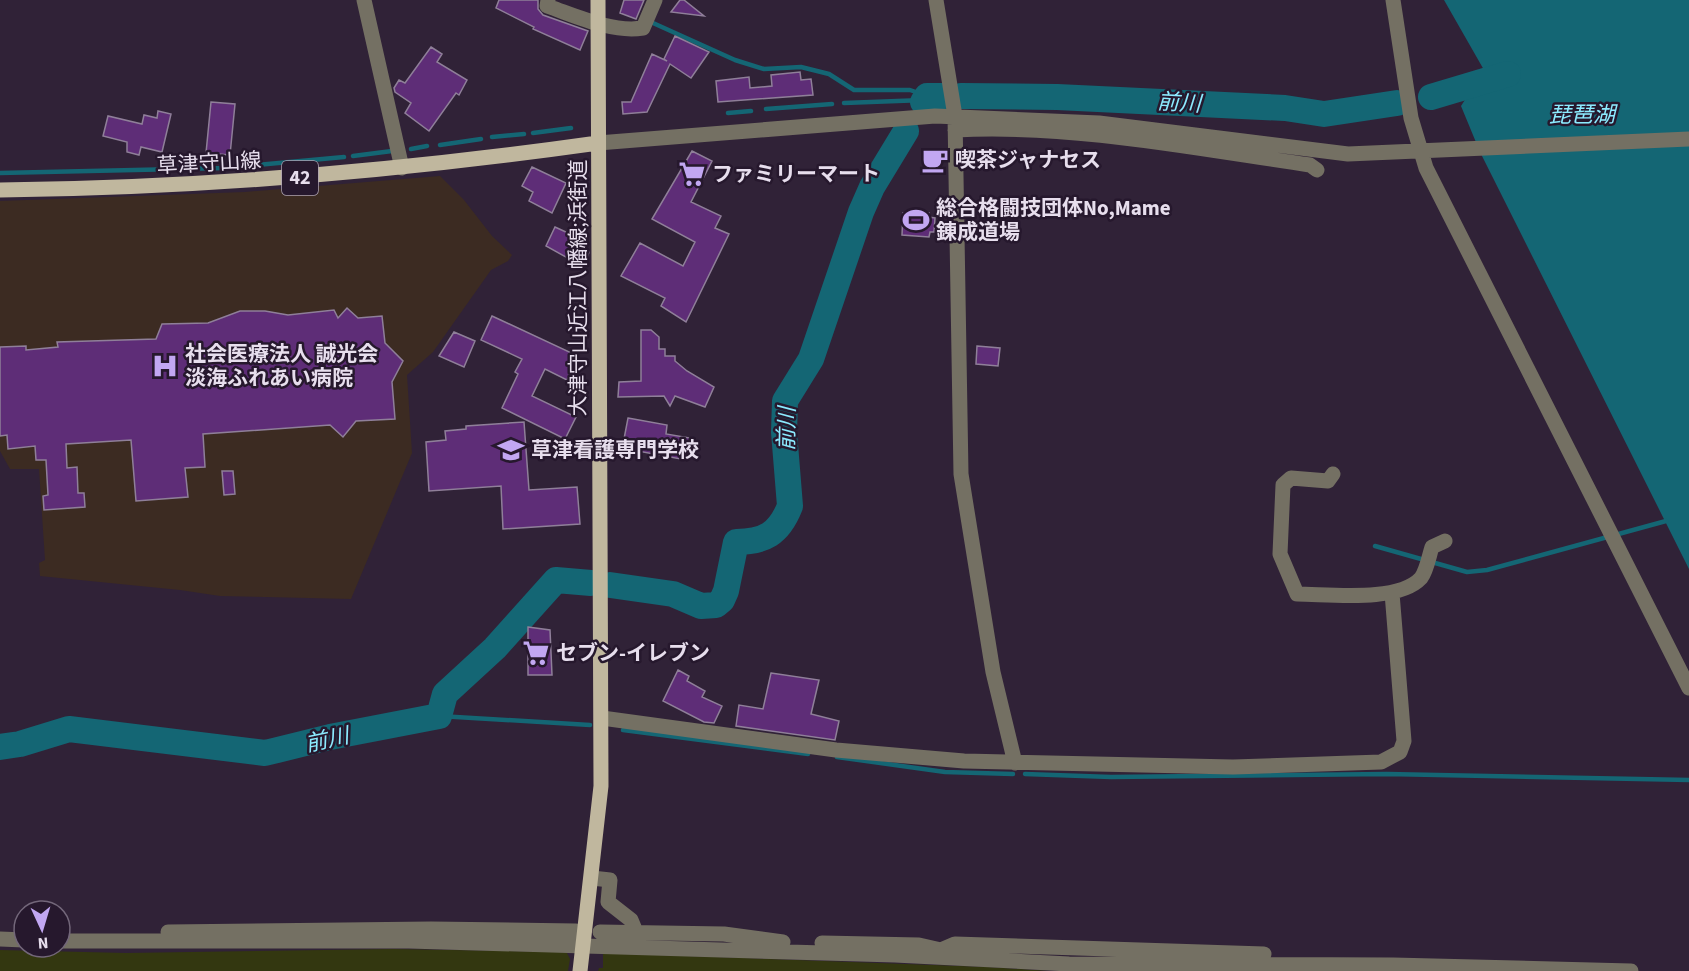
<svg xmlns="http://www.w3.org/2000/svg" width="1689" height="971" font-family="'Source Sans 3','Noto Sans JP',sans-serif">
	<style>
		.medical { fill: #3c2b22 }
		.green { fill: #333710 }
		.water { fill: #146674 }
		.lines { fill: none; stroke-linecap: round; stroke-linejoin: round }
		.stream { stroke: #146674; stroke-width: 4.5 }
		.river { stroke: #146674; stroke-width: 26 }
		.building { fill: #5e2d77; stroke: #8f7f99; stroke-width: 1.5 }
		.minor { stroke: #747063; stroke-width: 15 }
		.major { stroke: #c0b79e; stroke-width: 15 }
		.labels { text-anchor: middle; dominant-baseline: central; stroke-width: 5; stroke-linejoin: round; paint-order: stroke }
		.shield { fill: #26182d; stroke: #ada3b3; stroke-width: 1.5 }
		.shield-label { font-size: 20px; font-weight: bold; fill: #e7deed }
		.poi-label { font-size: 21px; font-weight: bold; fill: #e7deed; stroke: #26182d; text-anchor: start }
		.street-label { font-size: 21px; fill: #e7deed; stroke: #26182d }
		.water-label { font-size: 22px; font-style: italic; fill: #8cebff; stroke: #26182d }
	</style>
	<rect width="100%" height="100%" fill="#302237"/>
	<path class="medical" d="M440,176L464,200L492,236L512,255L508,261L491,270L433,352L407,375L412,453L351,599L220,596L180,590L40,576L39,563L45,560L39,469H10L0,451V201L245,192Z"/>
	<path class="green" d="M393,949L561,952L567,953L570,959L568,971H0V950L126,953Z
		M603,953L987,967L1050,971H598L599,968H603Z"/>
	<path class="water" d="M1444,0H1689V569L1480,152L1461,106L1484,70Z"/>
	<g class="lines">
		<path class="stream" d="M653,23L735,60L764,69L801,67L829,74L854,90H910L927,96
			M844,103L924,100
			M766,109L832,104
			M728,113L751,111
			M533,133L571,128
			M492,137L524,134
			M440,145L481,139
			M411,149L427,146
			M353,156L392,151
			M0,173L224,168L344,157
			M1375,546L1467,572L1487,570L1666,521
			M439,716L590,725
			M623,730L808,754
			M837,757L945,772L1013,774
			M1025,774L1111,777L1387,774L1689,780"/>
		<path class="river" d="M961,96L1057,97L1285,108L1324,114L1397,103
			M1431,97L1508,74
			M923,102L927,96H945
			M610,585L673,594L701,606L716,605L722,600L726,591L736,542C764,542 779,534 790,506L784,432L785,401L811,359L861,212L872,187L906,131
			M0,747L20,744L69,729L265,753L330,737L439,716L445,694L495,648L556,580L591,583"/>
	</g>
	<path class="building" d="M499,0H538V9L543,15L588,31L580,50L533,29L534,27L496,8Z
		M624,0H644L636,19L620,13Z
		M680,0H684L704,16L671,12Z
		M675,36L709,52L691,78L670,64L647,112L623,114L622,102H631L652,54L667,61L664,59Z
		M431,47L442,54L437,62L467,80L459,95L456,93L429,131L405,113L411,103L395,92L394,88L399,80L405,83Z
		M800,72L801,80L811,79L813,95L718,102L716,81L749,77L750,88L772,86L771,75Z
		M211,102L235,104L230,155L206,153Z
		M158,111L171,114L162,152L141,147L139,155L127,152V142L103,136L108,116L142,124L144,115L157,118Z
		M692,151L712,161L691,202L721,216L715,228L729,234L686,322L661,306L665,298L621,276L640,243L683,266L695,242L652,219Z
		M532,167L566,183L552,213L529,201L533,192L522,186Z
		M912,212L929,213L928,217L935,218L934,232H930L929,237L902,235L903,213Z
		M555,227L581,239L578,246L589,252L584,267L546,246Z
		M347,308L358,318L382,316L385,343L403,361L392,382L395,419L356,421L343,437L330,425L203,434L205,467L185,468L188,497L136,501L131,440L66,444L67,468L77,467L78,493H84L85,507L44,510L43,496L48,495L46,460H36L35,446L8,449L7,435L0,436V347L26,346V350L58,347L57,342L156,339L162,324L208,323L240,311H265L288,315L334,310L338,318Z
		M492,316L578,356L567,380L545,369L532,396L576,417L565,439L502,408L518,374L515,372L522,359L481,340Z
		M641,330H651L659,337V349H665V356H675V361L687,371L714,387L705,407L675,396L670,406L664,396L618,397L619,382L641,381Z
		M454,332L475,341L464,367L439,356Z
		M977,346L1000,348L998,366L976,364Z
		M628,418L667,425L666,434L690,438L686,460L632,450L634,441L624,439Z
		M524,422L529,490L577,487L580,524L503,529L501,486L429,491L426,442L446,440L445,431L466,429V426Z
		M222,471H233L235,494L224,495Z
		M528,627L550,630L552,675H528Z
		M678,670L689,676L687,681L705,691L702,697L722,706L714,723L704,722L663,701Z
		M771,673L819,680L811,714L839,721L835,740L736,726L739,705L763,709Z"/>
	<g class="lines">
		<path class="minor" d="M364,0L402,168
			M548,0L547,6C576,16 612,33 643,28L655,0
			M936,0L955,116L961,474L993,672L1015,763
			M1393,0L1411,118L1426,168L1689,688
			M955,130C1073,124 1193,148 1310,165L1317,170
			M598,143L935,116L1099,123L1348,154L1689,139
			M1333,474L1328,481L1291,478L1283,485L1280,554L1297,594C1329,594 1398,603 1421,578C1427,570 1429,556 1432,547L1445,541
			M602,718L836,750L964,761L1233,767L1381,762L1400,752L1404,741L1392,593
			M592,878L610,880L608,902L631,920L636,932
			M168,932L431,929L576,931
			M600,932L724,934L783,942
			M0,939L24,940
			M60,941H409L895,955L1069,964L1393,965L1631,971
			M822,943L919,945L941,950V953
			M941,950L955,944L1264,954"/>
		<path class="major" d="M0,190C201,188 399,171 598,143
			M580,971L601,786L598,0"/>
	</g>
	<defs>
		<g id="cafe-bare" transform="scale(2.07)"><path d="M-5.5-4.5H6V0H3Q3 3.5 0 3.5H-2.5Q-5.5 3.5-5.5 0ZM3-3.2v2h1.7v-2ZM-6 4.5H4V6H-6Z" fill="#c2a7f2" stroke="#26182d" stroke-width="2.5" paint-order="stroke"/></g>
		<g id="supermarket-bare" transform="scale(2.07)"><path d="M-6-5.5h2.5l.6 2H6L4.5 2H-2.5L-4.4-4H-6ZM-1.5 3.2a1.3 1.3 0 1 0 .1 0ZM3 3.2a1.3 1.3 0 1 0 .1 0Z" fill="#c2a7f2" stroke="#26182d" stroke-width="2.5" paint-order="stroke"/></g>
		<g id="stadium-bare" transform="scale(2.07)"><path d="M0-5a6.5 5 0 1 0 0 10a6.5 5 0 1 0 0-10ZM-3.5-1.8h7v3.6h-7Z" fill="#c2a7f2" stroke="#26182d" stroke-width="2.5" paint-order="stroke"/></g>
		<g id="hospital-bare" transform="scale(2.07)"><path d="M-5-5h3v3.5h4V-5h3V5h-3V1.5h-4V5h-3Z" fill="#c2a7f2" stroke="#26182d" stroke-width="2.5" paint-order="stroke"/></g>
		<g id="school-bare" transform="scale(2.07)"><path d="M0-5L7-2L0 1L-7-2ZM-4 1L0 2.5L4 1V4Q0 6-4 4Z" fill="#c2a7f2" stroke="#26182d" stroke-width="2.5" paint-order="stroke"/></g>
	</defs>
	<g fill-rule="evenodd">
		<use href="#cafe-bare" x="935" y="160"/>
		<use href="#supermarket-bare" x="692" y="174"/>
		<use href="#stadium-bare" x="916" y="220"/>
		<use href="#hospital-bare" x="165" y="366"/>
		<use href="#school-bare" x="511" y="450"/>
		<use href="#supermarket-bare" x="536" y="653"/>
	</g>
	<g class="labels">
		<rect class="shield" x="282" y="161" width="36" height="34" rx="4.5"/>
		<g class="shield-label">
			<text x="300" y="178">42</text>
		</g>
		<g class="poi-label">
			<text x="955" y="160">喫茶ジャナセス</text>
			<text x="712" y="174">ファミリーマート</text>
			<text x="936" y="208">総合格闘技団体No,Mame<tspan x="936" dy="24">錬成道場</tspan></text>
			<text x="185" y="354">社会医療法人 誠光会<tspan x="185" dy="24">淡海ふれあい病院</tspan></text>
			<text x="531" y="450">草津看護専門学校</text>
			<text x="556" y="653">セブン-イレブン</text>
		</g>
		<g class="street-label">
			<text transform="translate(209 163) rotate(-3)">草津守山線</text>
			<text transform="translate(578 288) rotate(-90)">大津守山近江八幡線;浜街道</text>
		</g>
		<g class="water-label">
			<text transform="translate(1179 103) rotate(3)">前川</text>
			<text x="1582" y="115">琵琶湖</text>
			<text transform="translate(787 429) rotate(-89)">前川</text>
			<text transform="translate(327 740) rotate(-12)">前川</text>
		</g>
	</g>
	<g transform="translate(42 929) rotate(176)"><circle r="28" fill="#26182d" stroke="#73677a" stroke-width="1.5"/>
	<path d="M0-4.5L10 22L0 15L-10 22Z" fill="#c2a7f2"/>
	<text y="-9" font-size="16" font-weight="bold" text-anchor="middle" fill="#e7deed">N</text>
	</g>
</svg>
